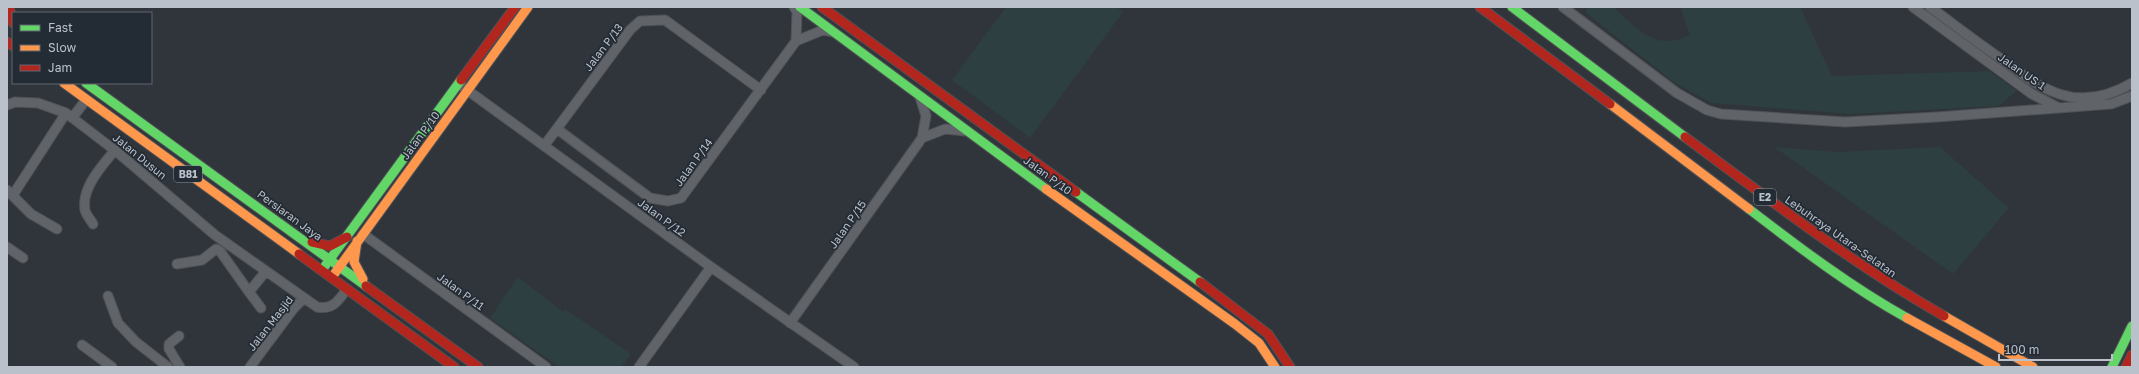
<svg xmlns="http://www.w3.org/2000/svg" width="2139" height="374" font-family="'Golos Text',sans-serif">
	<style>
		.green { fill: #2d3f41 }
		.lines { fill: none; stroke-linecap: round; stroke-linejoin: round }
		.street-casing { stroke: #4e5155; stroke-width: 11 }
		.fast-casing { stroke: #4e5155; stroke-width: 11 }
		.slow-casing { stroke: #4e5155; stroke-width: 11 }
		.jam-casing { stroke: #4e5155; stroke-width: 11 }
		.street { stroke: #606368; stroke-width: 9 }
		.fast { stroke: #63d668; stroke-width: 9 }
		.slow { stroke: #ff974d; stroke-width: 9 }
		.jam { stroke: #b3261e; stroke-width: 9 }
		.labels { text-anchor: middle; dominant-baseline: central; stroke-width: 3.5; stroke-linejoin: round; paint-order: stroke }
		.shield { fill: #232b35; stroke: #8d949d; stroke-width: 1 }
		.shield-label { font-size: 10px; font-weight: bold; fill: #bbc1ca }
		.street-label { font-size: 11px; fill: #bbc1ca; stroke: #232b35 }
	</style>
	<rect width="100%" height="100%" fill="#30353b"/>
	<path class="green" d="M1006,7H1116L1123,12L1030,138L952,80Z
		M1588,7H1614V8C1639,29 1655,52 1690,35L1680,7H1800L1832,76L1989,71L2017,91L1998,106L1850,114L1712,103L1675,83L1585,12Z
		M1774,147L1837,152L1940,147L2009,208L1953,274Z
		M518,277L563,312L565,309L631,354L621,367H559L490,318Z"/>
	<g class="lines">
		<g class="street-casing">
			<path id="street" d="M794,7L797,12L796,41
				M1563,7L1677,93L1707,110L1721,114L1845,122L1937,117L2111,104L2132,96
				M1913,7L2032,94L2057,107
				M1930,7C1952,23 1974,40 1997,56C2041,89 2076,116 2132,83
				M463,87L711,267L854,367
				M7,105L15,102L38,103L66,113L117,152L215,235L317,307C333,310 338,301 347,289
				M72,118L86,100
				M557,129L650,198L668,201L681,198L796,41L823,30L832,32
				M922,138L945,129L965,131
				M544,146L630,30L640,21L665,20L761,90
				M7,190L31,214L57,229
				M13,195L66,113
				M93,224C91,220 86,215 85,210C81,188 102,166 115,150
				M363,234L546,367
				M7,247L23,258
				M177,264L202,260L216,249L220,251L249,292L266,271
				M249,292L261,308
				M108,296L118,323L136,342L168,367
				M790,323L922,138L926,116L920,97
				M179,336L169,344V349L180,367
				M82,345L112,367
				M250,367L294,308L304,298
				M639,367L711,267"/>
		</g>
		<g class="fast-casing">
			<path id="fast" d="M800,7L1046,189
				M1512,7L1685,137
				M86,83L366,286
				M1076,192L1200,282
				M1749,209C1800,248 1851,287 1907,318
				M325,266L461,80
				M2112,367L2132,326"/>
		</g>
		<g class="slow-casing">
			<path id="slow" d="M64,83L299,254
				M1610,104L1749,209
				M1046,189L1235,324L1259,343L1275,367
				M357,241L354,262L363,279
				M335,273L528,7
				M1944,316L2033,367
				M1907,318L1996,367"/>
		</g>
		<g class="jam-casing">
			<path id="jam" d="M9,7L13,23
				M822,7L1076,192
				M1480,7L1610,104
				M7,42L13,46
				M461,80L515,7
				M1685,137C1770,200 1853,264 1944,316
				M312,242L330,246L347,237
				M299,254L454,367
				M1200,282L1268,334L1290,367
				M366,286L478,367
				M2126,367L2132,355"/>
		</g>
		<use href="#street" class="street"/>
		<use href="#fast" class="fast"/>
		<use href="#slow" class="slow"/>
		<use href="#jam" class="jam"/>
	</g>
	<g class="labels">
		<g class="shield">
			<rect x="174" y="166" width="28" height="16" rx="3"/>
			<rect x="1754" y="189" width="22" height="16" rx="3"/>
		</g>
		<g class="shield-label">
			<text x="188" y="174">B81</text>
			<text x="1765" y="197">E2</text>
		</g>
		<g class="street-label">
			<text transform="translate(603 47) rotate(-53)">Jalan P/13</text>
			<text transform="translate(2022 71) rotate(35)">Jalan US 1</text>
			<text transform="translate(420 135) rotate(-54)">Jalan P/10</text>
			<text transform="translate(140 156) rotate(39)">Jalan Dusun</text>
			<text transform="translate(693 162) rotate(-54)">Jalan P/14</text>
			<text transform="translate(1048 175) rotate(36)">Jalan P/10</text>
			<text transform="translate(290 215) rotate(36)">Persiaran Jaya</text>
			<text transform="translate(662 217) rotate(36)">Jalan P/12</text>
			<text transform="translate(847 224) rotate(-55)">Jalan P/15</text>
			<text transform="translate(1841 236) rotate(35)">Lebuhraya Utara–Selatan</text>
			<text transform="translate(461 291) rotate(36)">Jalan P/11</text>
			<text transform="translate(270 323) rotate(-52)">Jalan Masjid</text>
		</g>
	</g>
	<rect width="2139" height="374" fill="none" stroke="#bbc1ca" stroke-width="16"/>
	<rect x="12" y="12" width="140" height="72" fill="#232b35" stroke="#606771"/>
	<rect x="20" y="25" width="20" height="6" fill="#63d668" stroke="#606771"/>
	<text x="48" y="32" font-size="12" fill="#bbc1ca">Fast</text>
	<rect x="20" y="45" width="20" height="6" fill="#ff974d" stroke="#606771"/>
	<text x="48" y="52" font-size="12" fill="#bbc1ca">Slow</text>
	<rect x="20" y="65" width="20" height="6" fill="#b3261e" stroke="#606771"/>
	<text x="48" y="72" font-size="12" fill="#bbc1ca">Jam</text>
	<path d="M1999 354v6h113v-6" fill="none" stroke="#bbc1ca" stroke-width="2"/>
	<text x="2005" y="354" font-size="12" fill="#bbc1ca" stroke="#232b35" stroke-width="3" paint-order="stroke">100 m</text>
</svg>
